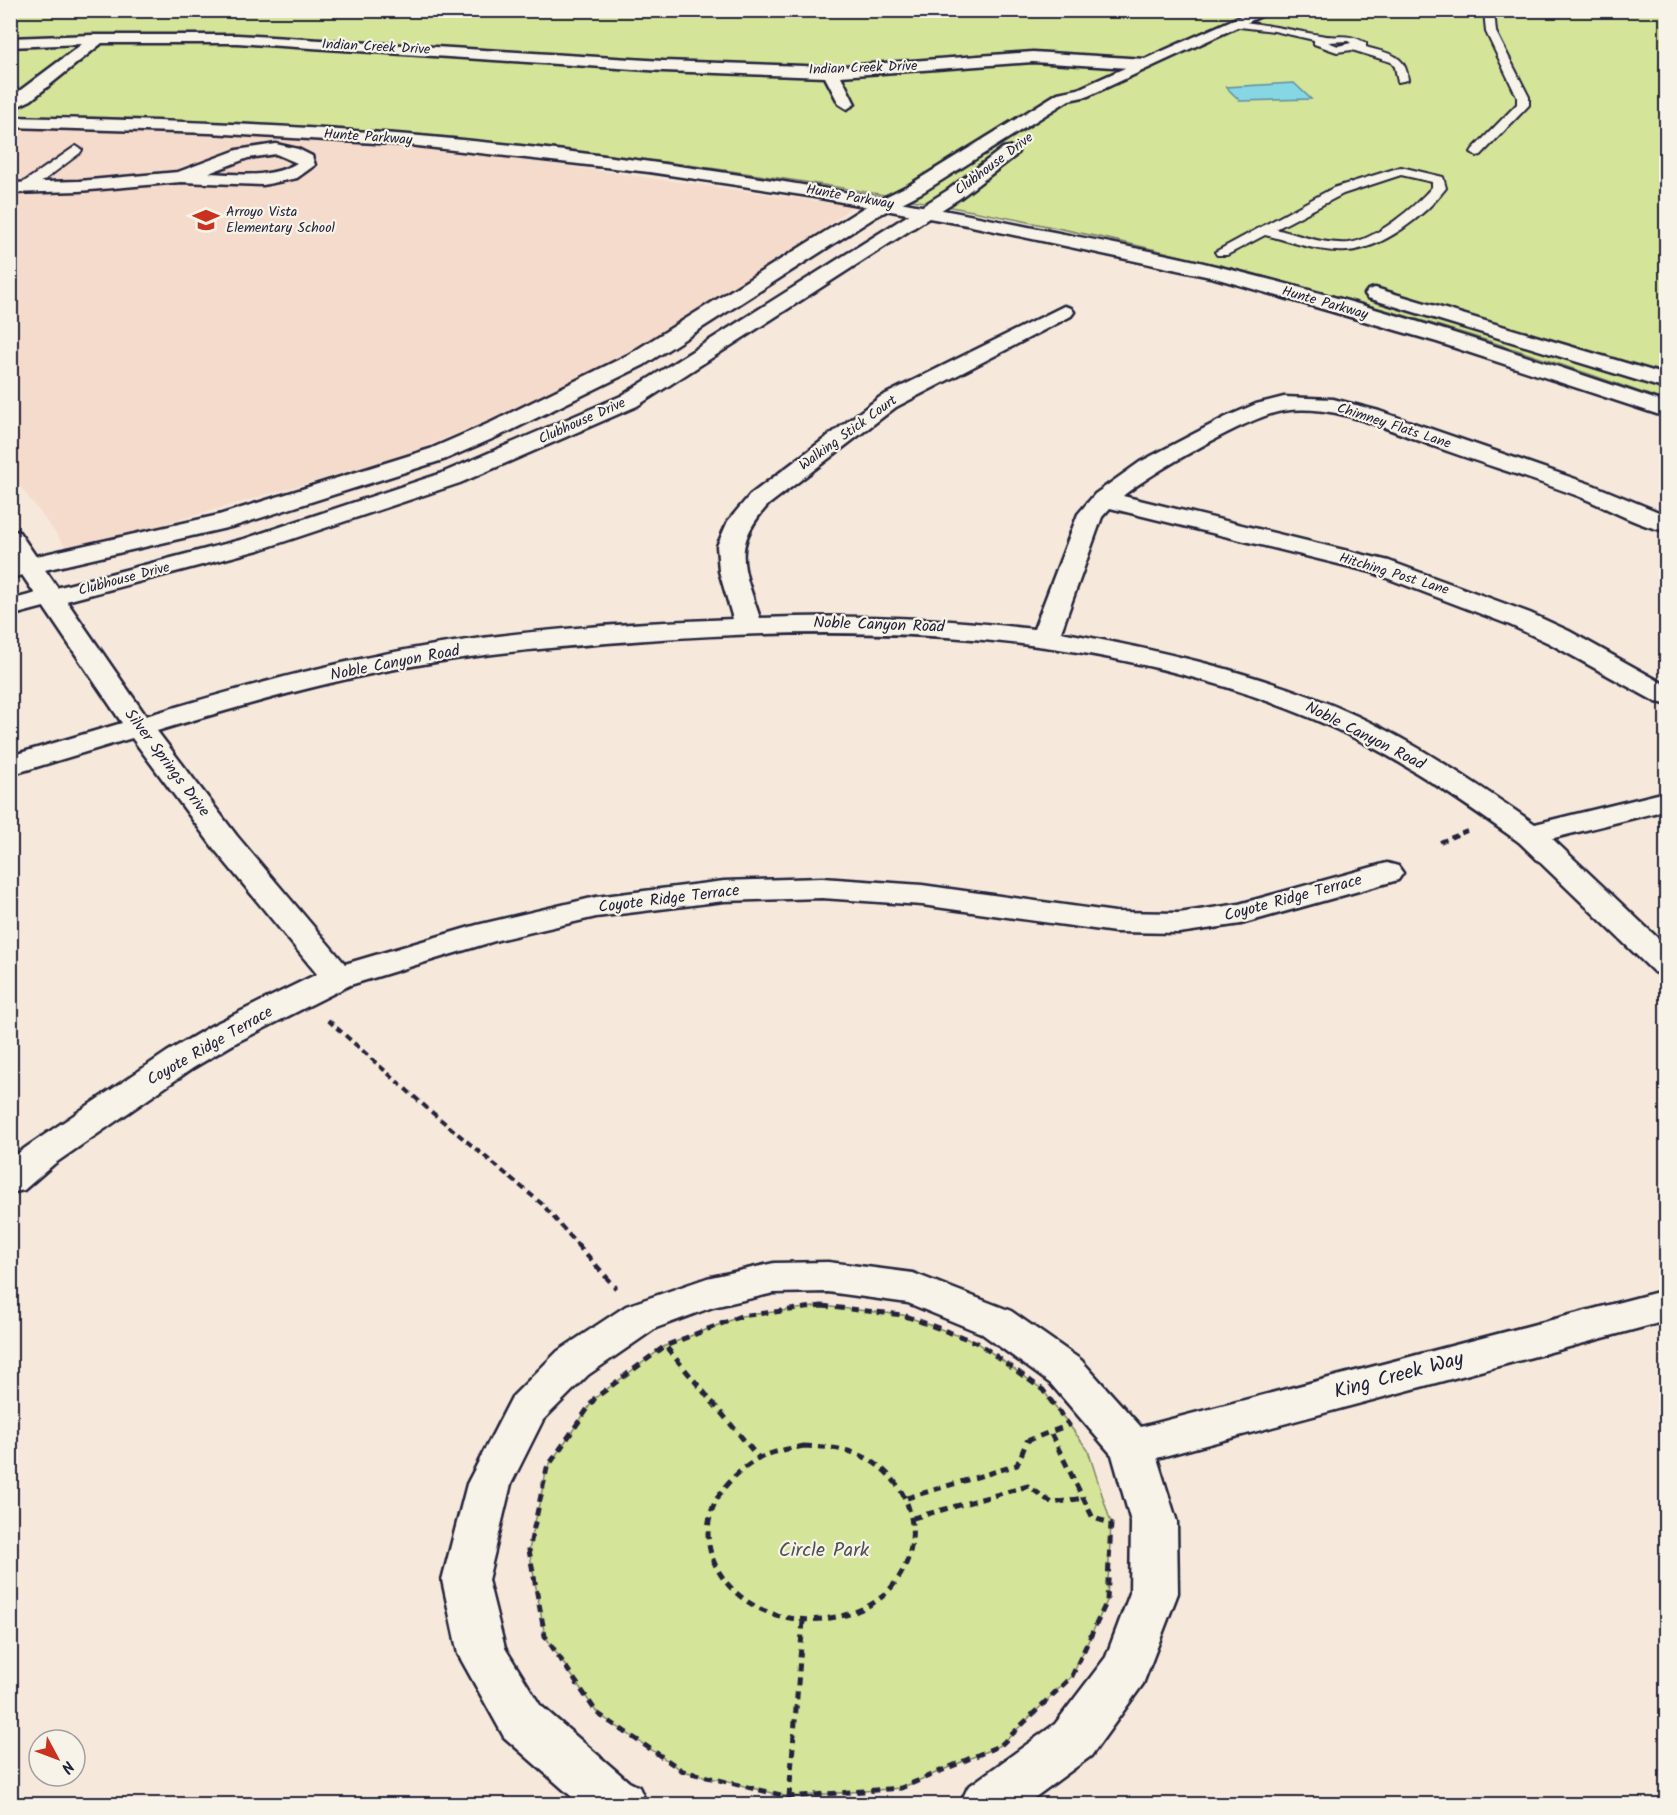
<svg xmlns="http://www.w3.org/2000/svg" width="1677" height="1815" font-family="Kalam,sans-serif">
	<style>
		.built { fill: #f5dbcb }
		.green { fill: #d4e498; stroke: #7b836a; stroke-width: 1.5 }
		.water { fill: #87d6e4; stroke: #5f8ea0; stroke-width: 1.5 }
		.lines { fill: none; stroke-linecap: round; stroke-linejoin: round }
		.service-casing { stroke: #22223b; stroke-width: 4 }
		.minor-casing { stroke: #22223b; stroke-width: 5 }
		.tertiary-casing { stroke: #22223b; stroke-width: 5 }
		.secondary-casing { stroke: #22223b; stroke-width: 5 }
		.path-far1 { stroke: #22223b; stroke-width: 4; stroke-dasharray: 7 4.5; stroke-linecap: butt }
		.path { stroke: #22223b; stroke-width: 5; stroke-dasharray: 8 6; stroke-linecap: butt }
		.service { fill: #f7f3e8; fill-rule: evenodd }
		.minor { fill: #f7f3e8; fill-rule: evenodd }
		.tertiary { fill: #f7f3e8; fill-rule: evenodd }
		.secondary { fill: #f7f3e8; fill-rule: evenodd }
		.labels { text-anchor: middle; dominant-baseline: central; stroke-width: 4.5; stroke-linejoin: round; paint-order: stroke }
		.far-street-label { font-size: 14px; fill: #22223b; stroke: #f7f3e8 }
		.far-poi-label { font-size: 14px; fill: #22223b; stroke: #f7f3e8; text-anchor: start }
		.street-label { font-size: 16px; fill: #22223b; stroke: #f7f3e8 }
		.near-street-label { font-size: 20px; fill: #22223b; stroke: #f7f3e8 }
		.near-park-label { font-size: 20px; fill: #4e5252; stroke: #f7f3e8 }
	</style>
	<rect width="100%" height="100%" fill="#f6e8db"/>
	<filter id="ink" filterUnits="userSpaceOnUse"><feTurbulence type="fractalNoise" baseFrequency=".0167" numOctaves="2"/><feDisplacementMap in="SourceGraphic" scale="12" xChannelSelector="R" yChannelSelector="G"/><feConvolveMatrix kernelMatrix="1 2 1 2 8 2 1 2 1" color-interpolation-filters="sRGB"/></filter>
	<g filter="url(#ink)">
		<path class="built" d="M11,130H109L320,140L479,154L852,206L817,235L655,341L553,393L406,455L69,551L11,474Z"/>
		<path class="green" d="M11,11H1666V401C1129,206 580,126 11,117Z
			M822,1306L903,1315L978,1343L1043,1390L1088,1450L1111,1523L1107,1601L1072,1676L1001,1745L901,1788L789,1797L683,1771L597,1713L545,1636L529,1550L547,1468L595,1398L665,1346L741,1316Z"/>
		<path class="water" d="M1294,83L1311,99L1240,101L1226,87Z"/>
		<g class="lines">
			<g class="service-casing">
				<path id="service" d="M1484,10H1494L1496,32L1529,97V105L1481,155L1477,156L1471,152L1473,149L1517,104V97L1486,32Z
					M1235,21C1264,24 1291,30 1320,35C1339,39 1347,32 1366,43V47C1388,54 1406,53 1408,80L1398,82L1395,67L1391,62L1352,50L1337,52L1314,44V40L1274,31L1231,26L1230,24ZM1348,41L1351,43L1338,46L1328,42Z
					M76,146L82,150L80,153L31,190H21V184Z
					M1401,167L1443,177L1446,188C1425,216 1382,249 1347,251C1319,253 1291,241 1265,235L1227,255H1217L1215,252L1333,188ZM1401,175L1432,182V187C1415,207 1375,240 1349,243C1325,245 1299,235 1276,229L1343,194Z"/>
			</g>
			<g class="minor-casing">
				<path id="minor" d="M92,35H237L663,61L831,67L1033,52L1145,59L1153,64L1145,69L1033,62L841,76L855,104L847,109L839,104L825,77L663,71L237,43H102L31,100L10,110V98L82,44L10,47V38Z
					M276,144L298,149L312,156L315,165L297,178L263,185L181,182L79,191L10,193V183L79,181L178,172L237,150ZM276,154L297,163C270,179 239,174 209,173L248,158Z
					M1064,306L1071,308L1074,312L1071,316L896,407L768,505C730,547 744,569 760,618C852,614 943,618 1034,629L1078,514L1095,494L1140,462L1226,417L1256,404L1284,397L1333,399L1379,411L1593,485L1666,515V531C1637,526 1606,507 1578,496C1531,478 1483,464 1436,447C1388,430 1336,403 1283,411C1249,416 1151,473 1123,496L1389,561L1530,613L1569,631L1666,685V704L1656,702L1549,643L1510,625L1371,572L1110,508L1102,517L1061,632C1161,651 1263,673 1357,716C1420,745 1478,785 1535,824L1666,792V810L1530,844L1519,842C1453,795 1386,749 1311,718C1100,630 871,624 646,640C568,646 489,652 412,666C326,681 241,706 157,731L237,836L345,964L477,925L596,897L724,881L822,878L922,885L1115,912L1179,913L1239,904L1387,863L1398,866L1403,873L1398,880L1241,924L1179,933L1115,932L922,905L822,898L724,901L596,917L498,940L350,985L237,1042L193,1068L54,1164L24,1190L10,1193V1159L28,1146L167,1052L211,1026L317,974L215,850L132,738L10,775V756L122,723L10,557V530L19,532L146,716C233,690 321,665 411,649C516,630 626,623 733,619L719,571L717,546L728,521L750,495L880,397Z
					M828,1262L913,1273L1011,1311L1081,1360L1141,1427L1666,1290V1321L1157,1458L1177,1522L1178,1593L1143,1684L1091,1756L1026,1804H960L968,1787L1055,1724L1106,1657L1130,1593L1131,1522L1112,1455L1051,1384L981,1333L908,1303L828,1292L774,1293L713,1307L656,1328L588,1375L543,1420L511,1484L488,1580L505,1648L540,1705L629,1782L639,1787L647,1804H580L504,1737L458,1654L442,1580L467,1484L512,1397L558,1351L626,1306L707,1278L774,1263Z"/>
			</g>
			<g class="tertiary-casing">
				<path id="tertiary" d="M1254,10H1274L1088,96L1069,100L923,192L877,216L644,365L508,432L446,459L235,526L10,578V562L219,515L430,449L492,422L628,355L863,208L911,184L1058,93L1078,89Z
					M1009,147L1015,148L1018,152L1015,156L960,198L637,406L460,483L262,549L10,616V600L244,539L442,473L621,396L948,190L1003,148Z
					M1530,826L1541,828L1666,946V975L1654,972L1519,842L1514,835L1519,828Z"/>
			</g>
			<g class="secondary-casing">
				<path id="secondary" d="M10,117C143,120 276,124 409,135C620,153 830,186 1038,229C1099,241 1160,252 1220,267C1371,304 1519,353 1666,403V417L1437,342L1215,278L967,225L809,196L649,172L409,145L210,133L10,127Z
					M1375,288L1666,375V389L1368,298L1365,294L1368,290Z"/>
			</g>
			<path class="path-far1" d="M1440,842L1467,831
				M328,1020L428,1109L542,1204L578,1245"/>
			<path class="path" d="M577,1244L616,1288
				M822,1306L903,1315L978,1343L1043,1390L1069,1425L1050,1432L1093,1518L1111,1523L1107,1601L1072,1676L1001,1745L901,1788L789,1797L743,1786L683,1771L597,1713L545,1636L529,1550L547,1468L595,1398L665,1346L741,1316Z
				M667,1348L759,1458
				M804,1446C825,1447 848,1448 866,1458C916,1485 928,1546 890,1589C875,1606 852,1615 830,1618C723,1635 656,1516 760,1458C773,1451 789,1449 804,1446Z
				M907,1498L1017,1465L1027,1441L1050,1432
				M913,1518L1028,1486L1052,1503L1084,1498
				M789,1797L803,1621"/>
			<use href="#service" class="service"/>
			<use href="#minor" class="minor"/>
			<use href="#tertiary" class="tertiary"/>
			<use href="#secondary" class="secondary"/>
		</g>
	</g>
	<defs>
		<g id="school-bare" transform="scale(2.07)"><path d="M0-5L7-2L0 1L-7-2ZM-4 1L0 2.5L4 1V4Q0 6-4 4Z" fill="#c8321e" stroke="#f7f3e8" stroke-width="2.5" paint-order="stroke"/></g>
	</defs>
	<g fill-rule="evenodd">
		<use href="#school-bare" x="206" y="220"/>
	</g>
	<g class="labels">
		<g class="far-street-label">
			<text transform="translate(376 47) rotate(3)">Indian Creek Drive</text>
			<text transform="translate(863 68) rotate(-2)">Indian Creek Drive</text>
			<text transform="translate(368 137) rotate(4)">Hunte Parkway</text>
			<text transform="translate(994 164) rotate(-37)">Clubhouse Drive</text>
			<text transform="translate(850 197) rotate(10)">Hunte Parkway</text>
			<text transform="translate(1325 303) rotate(16)">Hunte Parkway</text>
			<text transform="translate(582 421) rotate(-24)">Clubhouse Drive</text>
			<text transform="translate(1394 426) rotate(18)">Chimney Flats Lane</text>
			<text transform="translate(848 433) rotate(-36)">Walking Stick Court</text>
			<text transform="translate(1394 574) rotate(17)">Hitching Post Lane</text>
			<text transform="translate(124 579) rotate(-15)">Clubhouse Drive</text>
		</g>
		<g class="far-poi-label">
			<text x="226" y="212">Arroyo Vista<tspan x="226" dy="16">Elementary School</tspan></text>
		</g>
		<g class="street-label">
			<text transform="translate(879 625) rotate(2)">Noble Canyon Road</text>
			<text transform="translate(395 663) rotate(-11)">Noble Canyon Road</text>
			<text transform="translate(1365 736) rotate(27)">Noble Canyon Road</text>
			<text transform="translate(167 763) rotate(53)">Silver Springs Drive</text>
			<text transform="translate(1293 898) rotate(-15)">Coyote Ridge Terrace</text>
			<text transform="translate(669 899) rotate(-7)">Coyote Ridge Terrace</text>
			<text transform="translate(210 1046) rotate(-30)">Coyote Ridge Terrace</text>
		</g>
		<g class="near-street-label">
			<text transform="translate(1399 1376) rotate(-15)">King Creek Way</text>
		</g>
		<g class="near-park-label">
			<text x="824" y="1551">Circle Park</text>
		</g>
	</g>
	<rect width="1677" height="1815" fill="none" stroke="#f7f3e8" stroke-width="36"/>
	<rect x="18" y="18" width="1641" height="1779" fill="none" stroke="#22223b" stroke-width="2" filter="url(#ink)"/>
	<g transform="translate(57 1758) rotate(131)"><circle r="28" fill="#f7f3e8" stroke="#a29fa3" stroke-width="1.5"/>
	<path d="M0-4.5L10 22L0 15L-10 22Z" fill="#c8321e"/>
	<text y="-9" font-size="16" font-weight="bold" text-anchor="middle" fill="#22223b">N</text>
	</g>
</svg>
